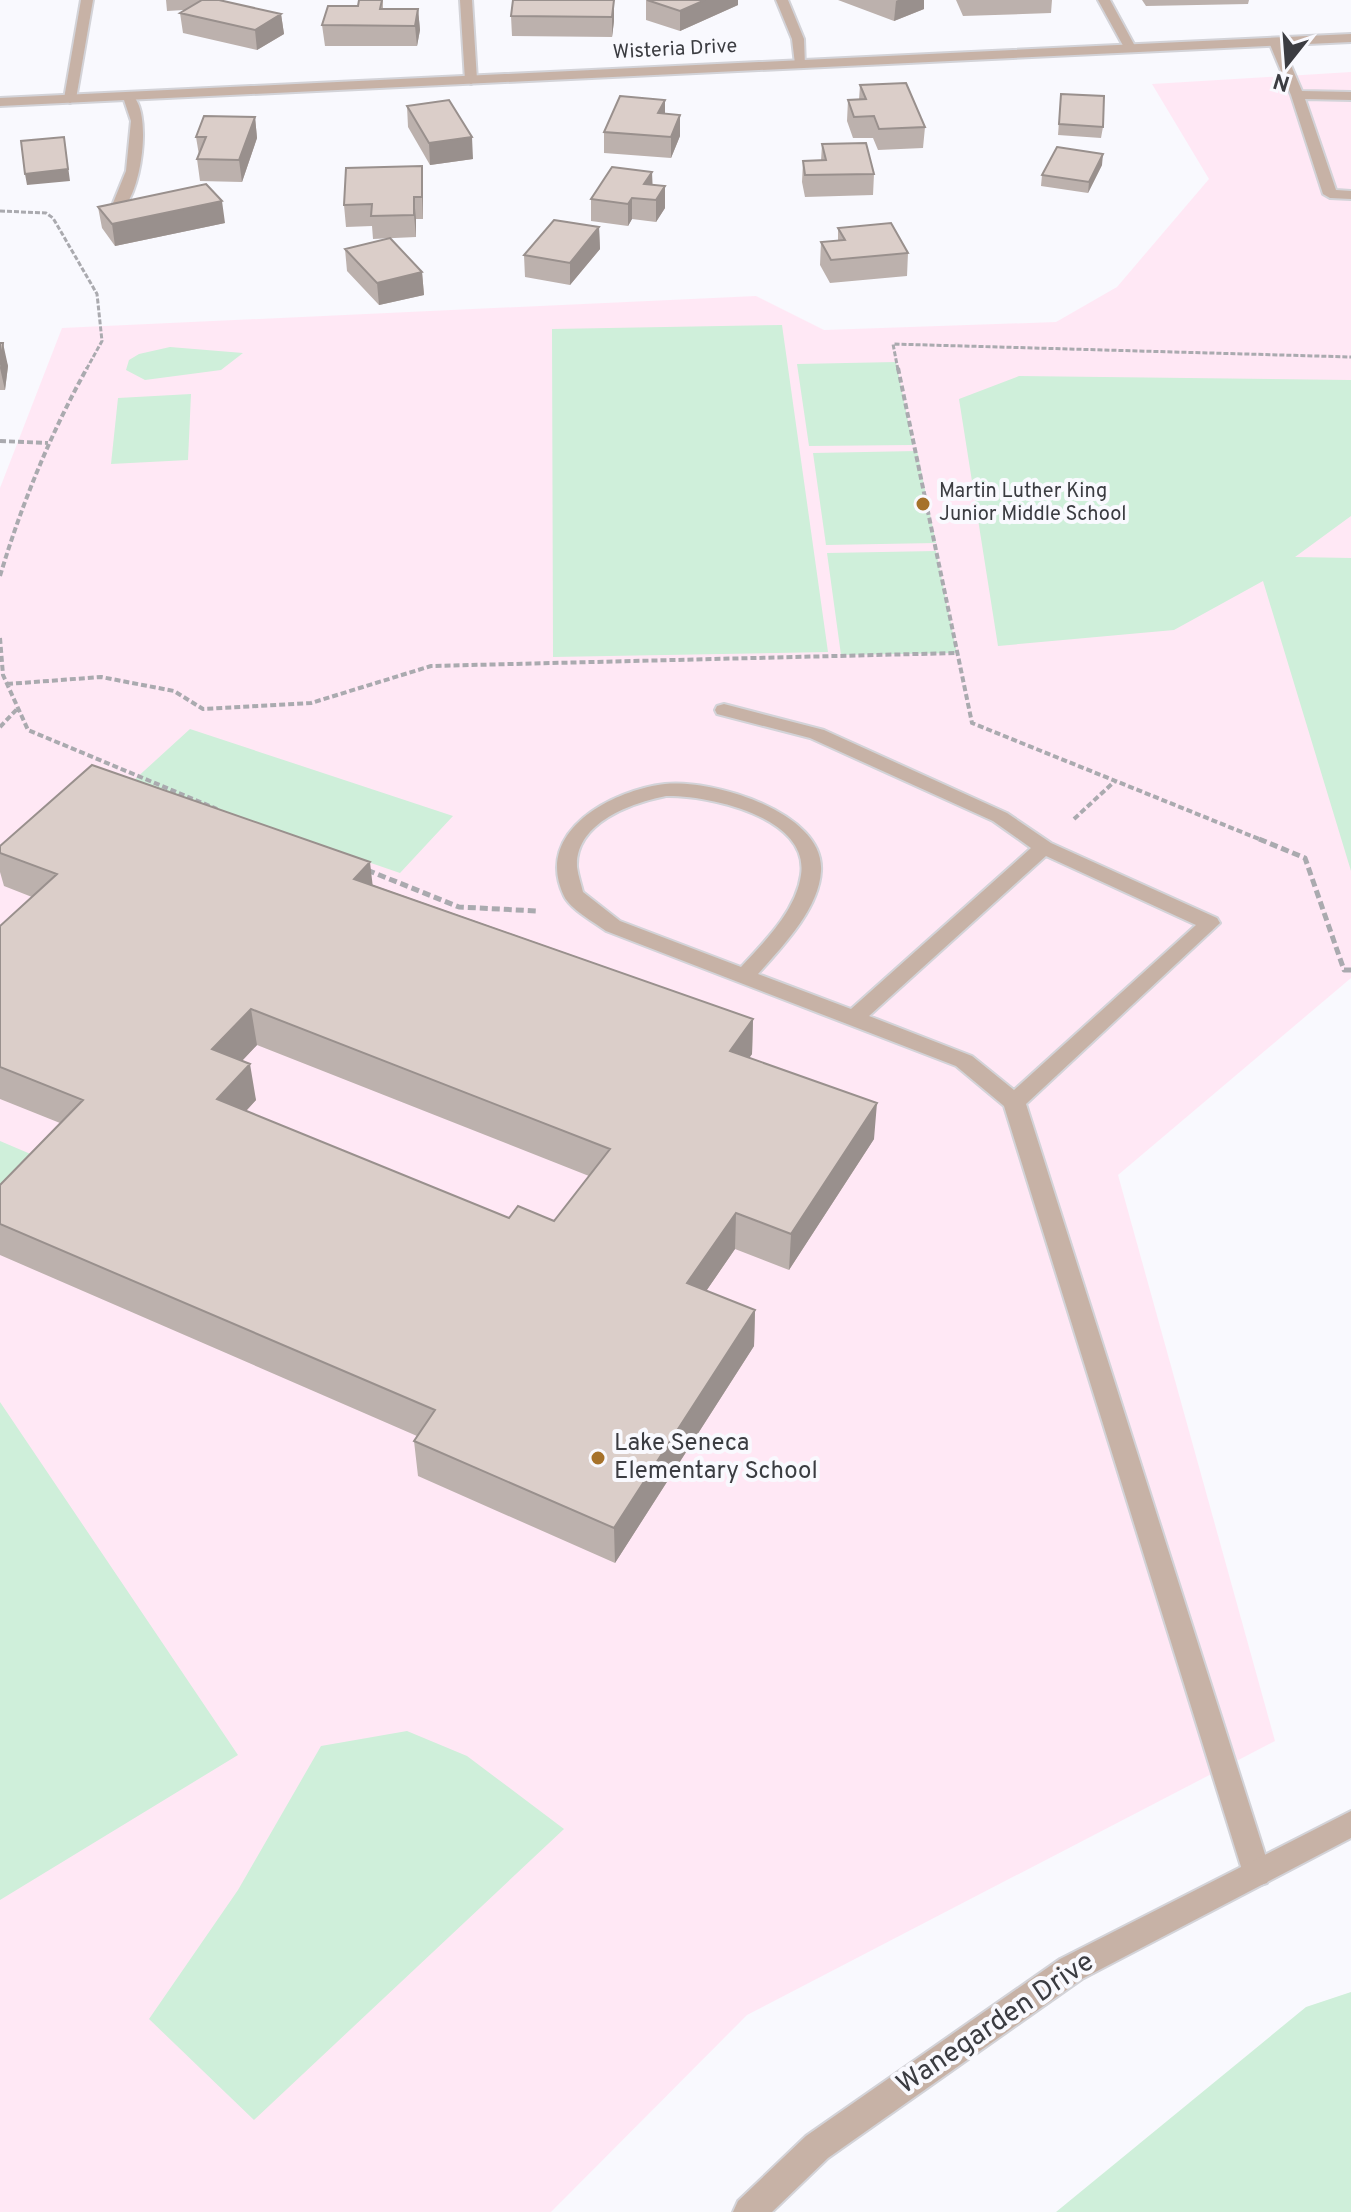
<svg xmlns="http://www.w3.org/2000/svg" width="1351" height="2212" font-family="Overpass,sans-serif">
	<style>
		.education { fill: #ffe8f5 }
		.green { fill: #cfefda }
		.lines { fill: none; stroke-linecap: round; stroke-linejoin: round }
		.service-casing { stroke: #d3d3d8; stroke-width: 4 }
		.minor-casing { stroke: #d3d3d8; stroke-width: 4 }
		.tertiary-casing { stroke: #d3d3d8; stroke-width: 4 }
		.path-far2 { stroke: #aaaaaf; stroke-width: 3; stroke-dasharray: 5 2; stroke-linecap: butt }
		.path-far1 { stroke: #aaaaaf; stroke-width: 4; stroke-dasharray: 6 3; stroke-linecap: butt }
		.path { stroke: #aaaaaf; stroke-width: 5; stroke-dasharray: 8 4; stroke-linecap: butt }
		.service { fill: #c7b2a6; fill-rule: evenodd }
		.minor { fill: #c7b2a6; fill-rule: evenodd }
		.tertiary { fill: #c7b2a6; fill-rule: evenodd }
		.wall { fill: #bcb1ad; fill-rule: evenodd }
		.shaded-wall { fill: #99908d }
		.building { fill: #dbcec9; stroke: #99908d; stroke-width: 2; fill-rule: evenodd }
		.poi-dot { fill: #a6722b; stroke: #f9f9fe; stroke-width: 3 }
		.labels { text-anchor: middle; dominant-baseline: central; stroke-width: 8; stroke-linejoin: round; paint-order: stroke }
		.far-street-label { font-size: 20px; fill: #3b3c41; stroke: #f9f9fe }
		.far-poi-label { font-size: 20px; fill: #3b3c41; stroke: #f9f9fe; text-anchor: start }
		.poi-label { font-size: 24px; fill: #3b3c41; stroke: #f9f9fe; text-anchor: start }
		.near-street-label { font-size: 28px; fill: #3b3c41; stroke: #f9f9fe }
	</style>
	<rect width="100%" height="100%" fill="#f9f9fe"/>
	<path class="education" d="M1351,72V978L1118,1175L1275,1741L747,2015L551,2212H0V488L62,328L756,296L824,330L1056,322L1117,287L1209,179L1152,84Z"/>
	<path class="green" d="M782,325L828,652L553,657L552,329Z
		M170,347L243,353L221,370L145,380L126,370L129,360L139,354Z
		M896,362L913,445L809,446L797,364Z
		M1019,376L1351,380V516L1295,557L1351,558V871L1263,581L1174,630L998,646L959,399Z
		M191,394L188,460L111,464L118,398Z
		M917,451L936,543L826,545L813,453Z
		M936,551L957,653L841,655L827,553Z
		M190,729L453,816L400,873L133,781Z
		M0,1141L47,1161L0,1208Z
		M0,1402L238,1755L0,1900Z
		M407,1731L467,1756L564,1829L254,2120L149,2019L238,1890L321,1746Z
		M1351,1992V2212H1056L1306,2007Z"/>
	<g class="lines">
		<g class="service-casing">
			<path id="service" d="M460,0H472L477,80L471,84L465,80Z
				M776,0H788L804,39L805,67L795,64L792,39Z
				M1098,0H1110L1136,48L1134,51H1126Z
				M1275,38L1281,42L1302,91L1351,92V100L1305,99L1336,190L1351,191V199L1330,198L1323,194L1291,95L1269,42Z
				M129,93C155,105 141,203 118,212L111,208L126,171L131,121L123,97Z
				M724,704L824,730L1007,813L1051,843L1217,918L1220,923L1026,1104L1271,1873L1267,1883L1257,1886L1247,1883L1243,1873L1004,1106L956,1066L606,931C594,922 570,909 564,896C533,831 613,790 665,784C712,779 825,812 821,871C819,909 782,947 758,974L851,1009L1031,848L993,821L810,738L717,714L715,710L717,706ZM666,796C708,795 810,817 801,875C796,911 764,942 741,967L620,921L583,892C581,884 578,875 577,867C575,823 631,803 666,796ZM1046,856L1196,925L1014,1090L972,1056L869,1016Z"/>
		</g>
		<g class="minor-casing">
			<path id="minor" d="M81,0H93L76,99L70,103L64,99Z"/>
		</g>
		<g class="tertiary-casing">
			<path id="tertiary" d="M1351,34V42L0,106V98Z
				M1351,1811V1838L1082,1979L828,2158L772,2212H733L738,2201L806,2136L1060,1959Z"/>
		</g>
		<path class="path-far2" d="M0,211L46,213L53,218L97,294L102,341L86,370
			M898,370L893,344L1351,357"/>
		<path class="path-far1" d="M898,368L972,723L1264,841
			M0,441L48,443
			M0,576C22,503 50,435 87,368
			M0,638L3,675L28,730L217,809
			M7,684L101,677L174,691L203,709L311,703L431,666L957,653
			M0,727L18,708
			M1074,819L1115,781"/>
		<path class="path" d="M1259,839L1305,858L1344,970H1351
			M367,870L459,907L537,911"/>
		<use href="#service" class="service"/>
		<use href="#minor" class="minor"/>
		<use href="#tertiary" class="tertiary"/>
	</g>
	<path class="wall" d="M166,0H219L281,14L284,34L257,50L183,33L180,13L184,10L167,11Z
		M383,0V9H418L420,30L417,46H325L322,25L358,6Z
		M614,0V21L612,37L512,36L511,16Z
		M646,0L738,5L680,31L646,20Z
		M838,0H924V9L894,21Z
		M956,0H1052L1051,13L963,16Z
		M1142,0H1249L1248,4L1146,6Z
		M860,85L925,127L923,148L878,150L873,138H853L847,121L848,100H859Z
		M1061,94L1103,127L1101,138L1058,135Z
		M665,100V114L680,115V136L671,158L604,153V132Z
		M407,106L473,159L430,165L408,127Z
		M255,117L257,138L242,182L200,181L197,159L199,155L196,137Z
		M822,144L874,174L873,195L805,197L802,182L803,161H821Z
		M1102,165L1088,193L1041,186L1042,175Z
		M422,166L423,187V219H416V237L373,239L372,226L346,227L344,205Z
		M652,185L665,186V208L656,222L632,219L628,226L591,221V199Z
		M98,207L225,223L115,246L102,228Z
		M599,227L600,249L570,285L525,277L524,255Z
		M838,228L908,253L907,276L830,283L820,265L821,242L838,241Z
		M345,249L422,272L424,295L379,305L347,271Z
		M0,343L8,366L5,390H0Z
		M0,846L373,885L753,1019L752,1054L749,1058L874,1139L789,1270L735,1249L706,1291L755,1310L754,1346L615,1563L418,1476L414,1441L417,1436L0,1255V1185L60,1123L0,1099V926L32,897L4,886L0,872ZM257,1045L589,1176L554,1221L509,1218L246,1111L256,1100L242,1061Z"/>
	<path class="shaded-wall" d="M614,0V21L612,37V17Z
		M705,0H738V5L680,31V11Z
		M898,0H924V9L894,21L896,1Z
		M418,9L420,30L417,46L415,26Z
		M281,14L284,34L257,50L255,30Z
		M665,100V121L658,113Z
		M680,115V136L671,158V137Z
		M255,117L257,138L242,182L239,160Z
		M64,137L70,181L27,185L25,174Z
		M472,137L473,159L430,165L429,143Z
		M1103,154L1102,165L1088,193L1089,182Z
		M422,166L423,187V219L422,197Z
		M652,172L653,194L644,184Z
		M665,186V208L656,222V200Z
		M414,197L416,219V237L414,215Z
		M632,198V219L628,226V204Z
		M222,201L225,223L115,246L112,224Z
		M599,227L600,249L570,285V263Z
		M422,272L424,295L379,305L377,283Z
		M3,343L8,366L5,390L0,368Z
		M370,862L374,897L354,879Z
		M251,1009L257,1045L219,1085L212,1049Z
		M753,1019L752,1054L729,1087L730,1051Z
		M250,1064L256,1100L224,1135L217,1099Z
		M877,1103L874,1139L789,1270L791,1234Z
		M736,1213L735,1249L687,1319V1283Z
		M755,1310L754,1346L615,1563L614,1528Z"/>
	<path class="building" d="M202,0H219L281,14L255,30L180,13Z
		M359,0H382L380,9H418L415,26L322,25L328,6H358Z
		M513,0H614L612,17L511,16Z
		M647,0H705L680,11Z
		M906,83L925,127L879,129L874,116L854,117L848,100L866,99L860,85Z
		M1061,94L1104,96L1103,127L1059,124Z
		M620,96L665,100L658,113L680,115L671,137L604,132Z
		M449,100L472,137L429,143L407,106Z
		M204,116L255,117L239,160L197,159L206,137H196Z
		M64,137L68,169L25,174L21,141Z
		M866,143L874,174L805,175L803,161L826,160L822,144Z
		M1057,147L1103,154L1089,182L1042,175Z
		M422,166V197H414V215L371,216L372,204L344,205L346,168Z
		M612,167L652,172L644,184L665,186L656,200L632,198L628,204L591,199Z
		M206,184L222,201L112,224L98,207Z
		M554,220L599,227L570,263L524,255Z
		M891,223L908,253L831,260L821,242L845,240L838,228Z
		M390,238L422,272L377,283L345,249Z
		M0,343H3L0,365Z
		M92,765L370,862L354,879L753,1019L730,1051L877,1103L791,1234L736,1213L687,1283L755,1310L614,1528L414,1441L435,1410L0,1224V1185L83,1100L0,1067V926L57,874L0,853V846ZM251,1009L610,1149L554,1221L518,1206L509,1218L217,1099L250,1064L212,1049Z"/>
	<g class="poi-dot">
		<circle cx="923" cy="504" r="8"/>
		<circle cx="598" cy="1458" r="8"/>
	</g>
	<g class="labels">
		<g class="far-street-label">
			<text transform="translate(675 50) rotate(-3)">Wisteria Drive</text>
		</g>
		<g class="far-poi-label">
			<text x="939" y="492">Martin Luther King<tspan x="939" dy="23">Junior Middle School</tspan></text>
		</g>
		<g class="poi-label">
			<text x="614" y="1444">Lake Seneca<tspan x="614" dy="28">Elementary School</tspan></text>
		</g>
		<g class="near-street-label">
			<text transform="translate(996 2024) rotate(-34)">Wanegarden Drive</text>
		</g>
	</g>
	<g transform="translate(1287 64) rotate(197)" stroke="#f9f9fe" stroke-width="6" paint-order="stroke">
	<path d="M0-6L14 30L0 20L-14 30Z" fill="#3b3c41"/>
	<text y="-12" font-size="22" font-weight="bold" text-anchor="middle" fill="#3b3c41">N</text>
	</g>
</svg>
